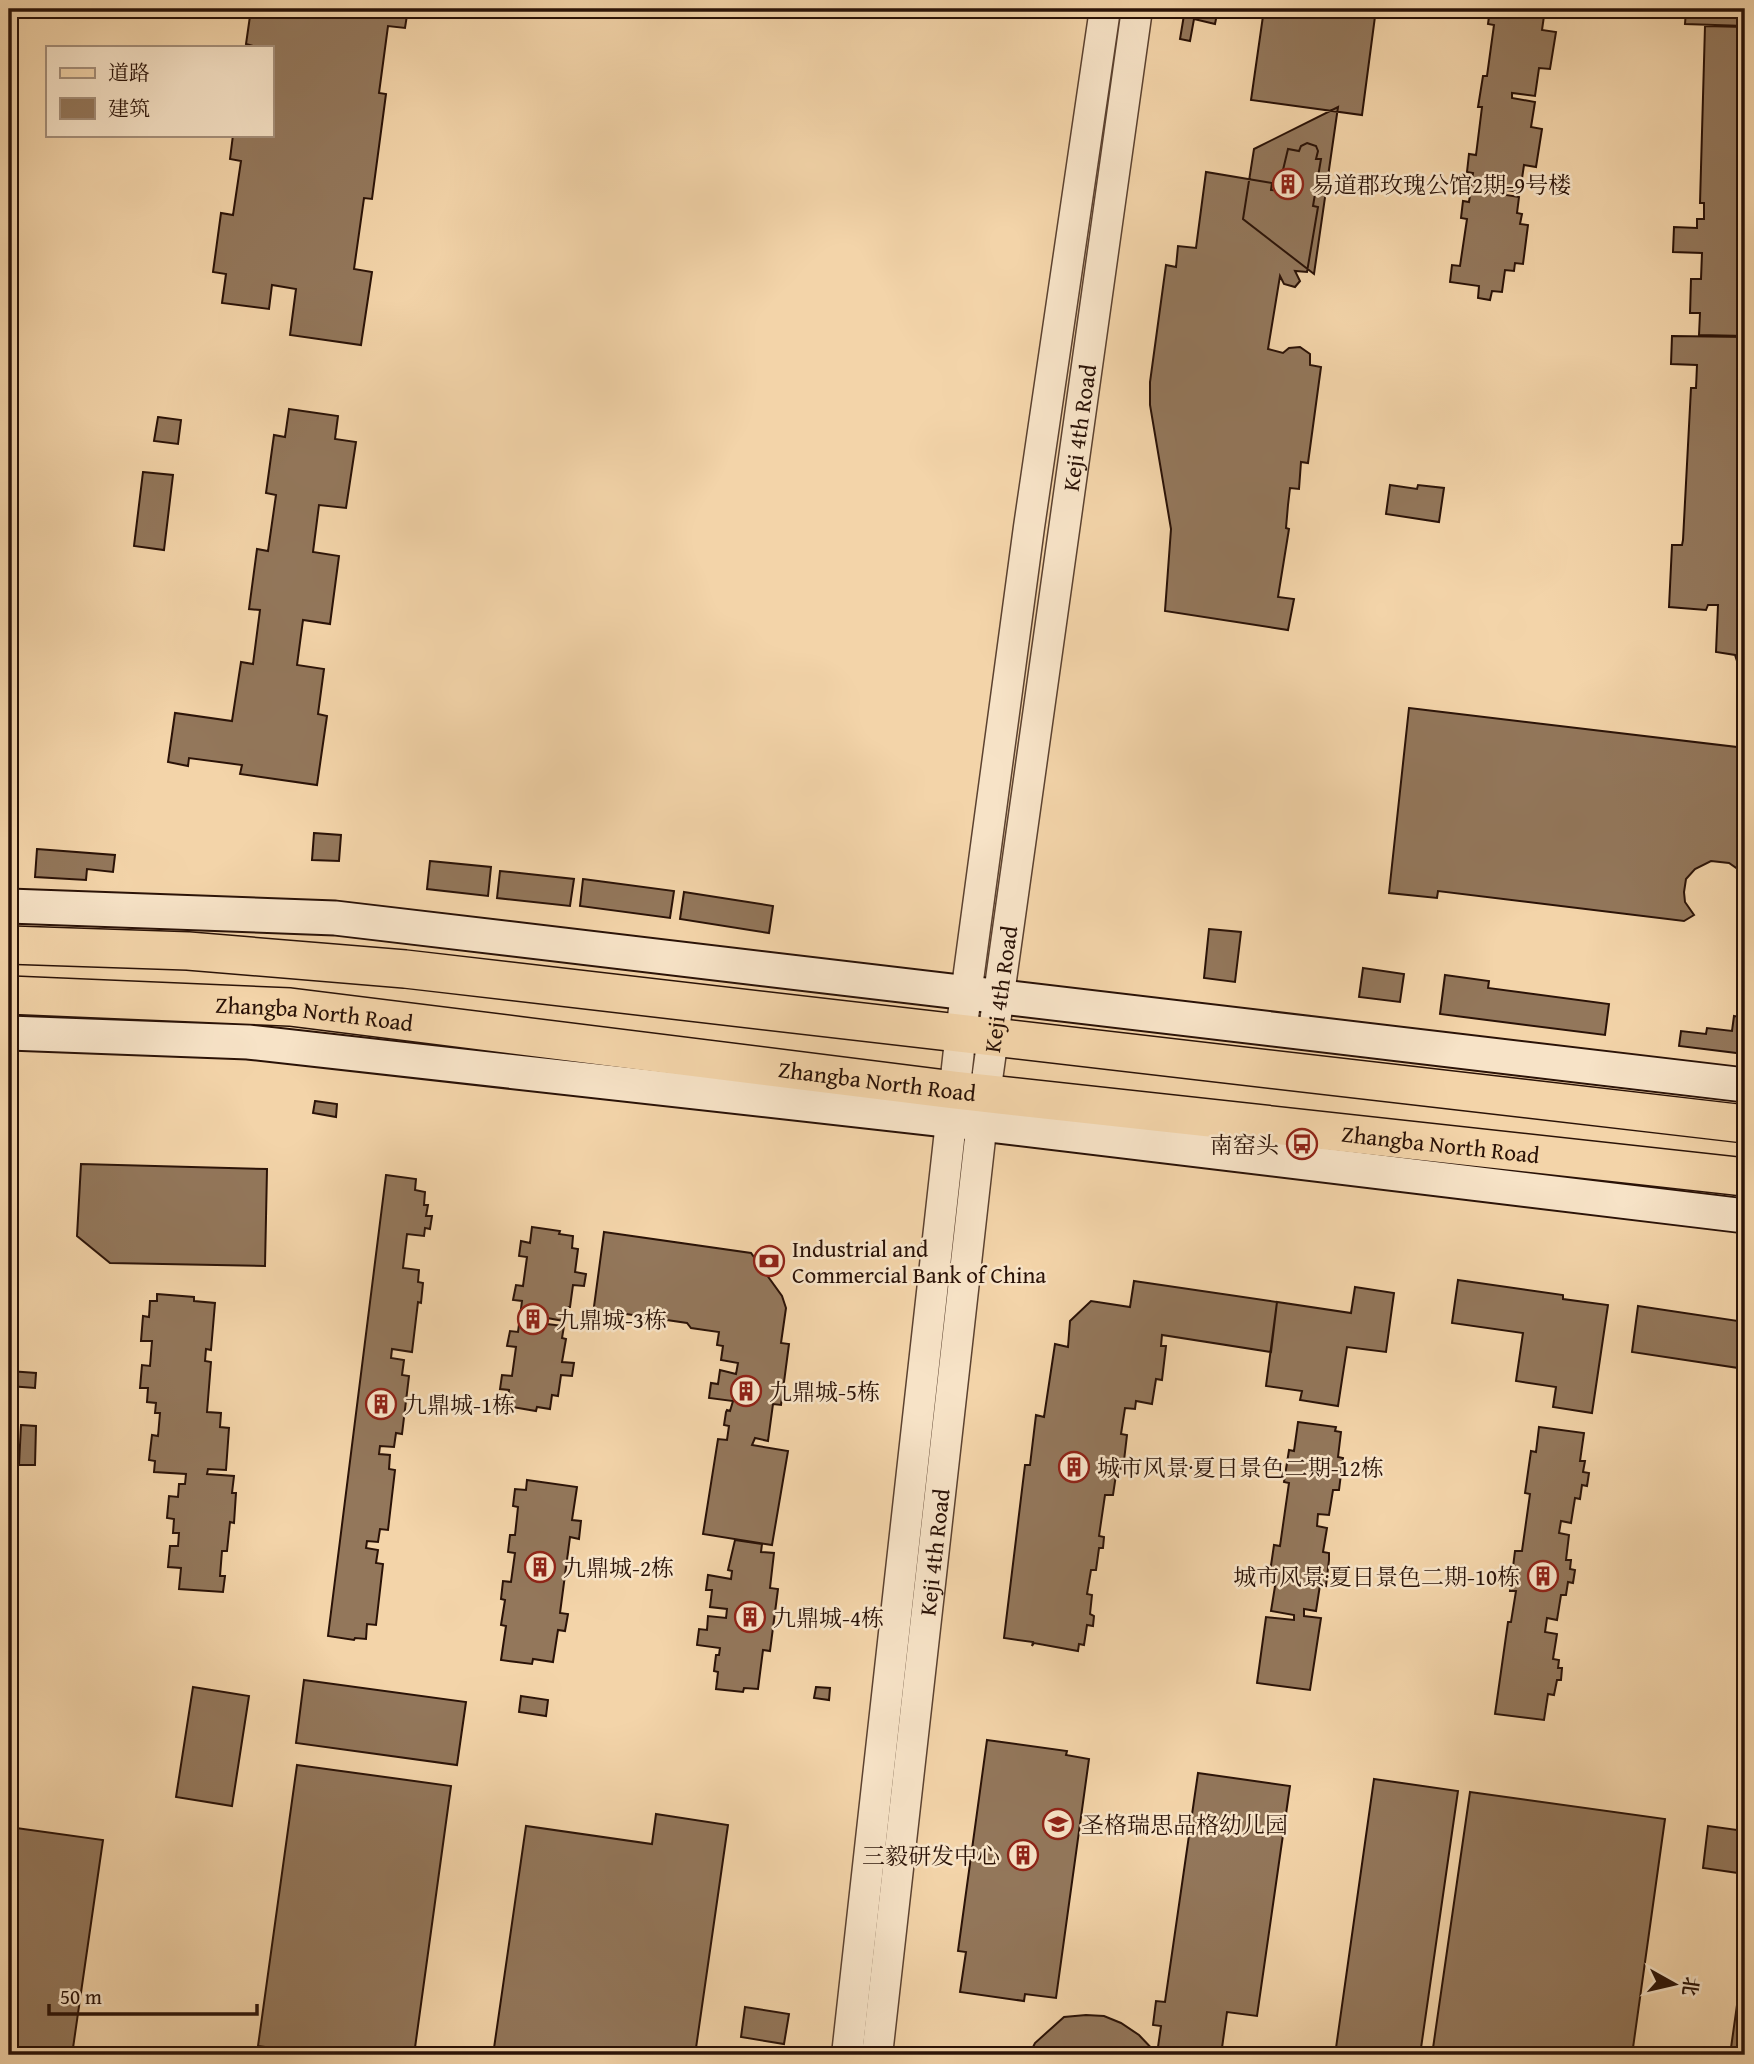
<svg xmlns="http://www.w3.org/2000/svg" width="1754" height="2064" font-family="'Gentium Book Plus','Noto Serif SC',serif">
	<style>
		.building { fill: #93775b; stroke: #2a1207; stroke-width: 2 }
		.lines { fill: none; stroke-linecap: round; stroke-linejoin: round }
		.tertiary-casing { stroke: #5c4230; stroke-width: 33 }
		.secondary-casing { stroke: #2a1207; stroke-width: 37 }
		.primary-casing { stroke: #2a1207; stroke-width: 40 }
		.tertiary { stroke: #f7e3c7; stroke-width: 30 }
		.secondary { stroke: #f7e3c7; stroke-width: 33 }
		.primary { stroke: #f3d4a9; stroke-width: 37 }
		.labels { text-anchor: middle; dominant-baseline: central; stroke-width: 5; stroke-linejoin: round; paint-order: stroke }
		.poi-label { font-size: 23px; fill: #2a1207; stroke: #f7e3c7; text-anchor: start }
		.street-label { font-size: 23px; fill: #2a1207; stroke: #f7e3c7 }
	</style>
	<rect width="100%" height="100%" fill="#f3d4a9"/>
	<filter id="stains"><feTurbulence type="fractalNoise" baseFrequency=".00286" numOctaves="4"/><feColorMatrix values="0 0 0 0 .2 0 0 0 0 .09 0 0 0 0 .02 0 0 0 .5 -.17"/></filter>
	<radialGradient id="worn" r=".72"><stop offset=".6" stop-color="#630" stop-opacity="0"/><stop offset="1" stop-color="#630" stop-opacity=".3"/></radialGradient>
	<path class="building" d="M251,9H408L405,28L388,26L379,93L386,94L372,199L364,198L354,269L372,272L361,345L290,335L296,289L272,285L269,309L222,303L226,274L213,272L221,213L233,215L241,161L230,159L233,135H271V47H257L246,44Z
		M1185,9H1218L1215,24L1194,19L1190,41L1180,39Z
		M1264,9H1376L1362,115L1251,100Z
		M1490,9H1545L1542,30L1556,32L1550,69L1539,68L1535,96L1512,93V98L1535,102L1531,127L1542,129L1536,167L1524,165L1520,192L1506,190V195L1519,197L1517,213L1522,214L1520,224L1528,225L1523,264L1515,263L1514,271L1505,270L1502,292L1492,291L1490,300L1478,298L1479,286L1450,282L1452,265L1460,266L1467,219L1461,218L1463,201L1469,202L1473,173L1467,172L1469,154L1476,155L1482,107H1478L1483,76H1487L1494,25L1488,24Z
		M1681,9H1745V26L1685,24L1686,10Z
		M1705,26L1745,27V336L1699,335L1700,313H1690L1691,279H1701L1702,253L1673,252L1674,227L1697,228V219H1704V203H1700Z
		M1338,107L1314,274L1243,219L1254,149Z
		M1307,143L1316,146L1318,151L1316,159H1321L1313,206L1318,207L1307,272L1295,271L1300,281L1295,287L1284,284L1280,276L1268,349L1283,353L1289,348L1300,347L1310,354V365L1321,367L1308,463L1301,462L1299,489L1290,488L1288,505L1286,528L1289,529L1278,597L1294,599L1288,630L1165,611L1171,529L1150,405V382L1166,265L1176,267L1178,246L1196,248L1206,172L1272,183L1271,190L1278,191L1288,149L1299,151L1301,146Z
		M1672,336L1745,337V665L1738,664L1735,655L1716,652L1718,605H1708L1706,610L1669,607L1672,545H1682L1683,540L1691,388H1696L1697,365L1671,364Z
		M289,409L338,416L335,439L356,442L346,508L319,505L313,552L339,556L330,624L303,620L297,665L324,669L318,714L327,716L317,785L240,774L242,765L189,758L188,766L168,762L175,713L232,721L241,662L253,664L260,610L249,609L257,549L268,551L276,495L266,493L274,435L285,437Z
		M158,417L181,420L178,444L154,441Z
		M143,472L173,475L164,550L134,546Z
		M1390,485L1417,489L1418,485L1444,488L1439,522L1386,514Z
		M1409,708L1745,748V874L1729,863L1711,861L1695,869L1686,879L1684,892L1685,902L1694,915L1684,921L1438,891L1437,898L1389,893Z
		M314,833L341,835L339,861L312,860Z
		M37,849L115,855L113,872L87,869L86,880L35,877Z
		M430,861L491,867L488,896L427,889Z
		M500,871L574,879L570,906L497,898Z
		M583,879L674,891L670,918L580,906Z
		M684,892L773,906L769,933L680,919Z
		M1209,929L1241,932L1235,982L1204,978Z
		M1363,968L1404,974L1400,1002L1359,997Z
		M1445,975L1489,981L1488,988L1609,1004L1605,1035L1440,1014Z
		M1734,1016L1745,1018V1054L1679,1046L1681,1031L1706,1034L1707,1028L1732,1031Z
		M315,1101L337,1104L336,1117L313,1113Z
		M81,1164L267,1169L265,1266L110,1263L77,1236Z
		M386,1175L416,1179L415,1190L425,1192L424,1205H428L426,1216H432L430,1229L425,1228L424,1236L407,1234L403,1268L419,1270L418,1282L423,1283L421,1303L418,1302L412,1352L392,1349L391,1358L404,1360L402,1375L409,1376L402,1434L396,1433L394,1447L380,1446L379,1454L390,1455L389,1469L395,1470L388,1530L380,1529L378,1542L367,1541L366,1548L378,1550L376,1563L383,1564L376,1625L367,1624L366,1639L355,1638L354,1640L328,1636Z
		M532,1227L560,1231L559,1234L573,1236L572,1248L578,1249L575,1272L586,1274L584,1286L573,1285L570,1307H566L564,1321L547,1318V1324L564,1326L562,1338L566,1339L562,1362L574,1363L572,1376L561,1375L558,1396L552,1395L550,1409L537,1407L536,1411L507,1406L509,1390L500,1389L502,1375L512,1376L516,1347L507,1346L510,1331L518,1332L522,1301L513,1300L516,1285L523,1286L527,1257L519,1256L521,1241L530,1243Z
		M604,1232L751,1253L782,1296L786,1308L781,1343L789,1344L781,1405L773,1404L768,1441L755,1438L752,1445L788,1451L772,1545L703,1534L718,1439L727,1440L729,1426L724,1425L726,1412L727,1410L730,1411L733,1401L709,1398L711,1383L718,1384L720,1370L736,1374L738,1363L721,1360L723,1346L717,1345L719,1332L691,1328L687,1323L626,1314L614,1317L593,1314Z
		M1458,1280L1563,1295V1299L1608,1305L1592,1413L1553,1407L1556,1387L1516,1381L1523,1333L1452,1323Z
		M1134,1281L1277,1302L1271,1352L1162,1335L1161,1346H1166L1162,1380L1156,1379L1152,1404L1136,1401L1135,1409L1125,1408L1121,1434L1127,1435L1123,1469L1117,1468L1113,1495H1105L1099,1536L1104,1537L1103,1548H1099L1096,1570H1091L1087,1594L1092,1595L1090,1614L1094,1616L1093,1626L1087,1625L1084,1645L1079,1644L1078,1651L1034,1643L1032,1646L1033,1642L1004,1638L1025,1465H1030L1036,1415L1044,1417L1055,1344L1068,1347L1070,1321L1091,1301L1130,1307Z
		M1355,1287L1394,1293L1386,1352L1347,1347L1338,1406L1300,1400L1302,1391L1266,1386L1277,1302L1351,1313Z
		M157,1294L194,1297V1301L215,1303L211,1350L206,1349L205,1361L211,1362L207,1412L221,1413L220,1427L229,1428L226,1470L208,1469L207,1474L234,1476L232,1493H236L234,1523L230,1522L227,1551H222L220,1576H225L223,1592L179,1589L181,1568L168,1567L170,1546H178L179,1533H173L174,1519L167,1518L169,1496L178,1497L179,1484H185L186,1474L154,1472L155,1461L149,1460L152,1435L158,1436L160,1413H155L156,1403L147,1402L148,1388H140L142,1365L150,1366L152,1341H141L143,1316L149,1317L150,1301H157Z
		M1638,1306L1745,1322V1369L1632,1352Z
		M9,1371L36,1373L35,1388L9,1386Z
		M1298,1422L1336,1427L1335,1431L1341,1432L1338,1457L1343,1458L1339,1490H1333L1329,1515L1318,1514L1317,1526L1327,1528L1323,1552L1329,1553V1560L1326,1586L1320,1585L1316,1611L1304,1609V1616L1321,1618L1310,1690L1257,1683L1266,1617L1294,1620V1615L1271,1611L1276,1580L1269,1579L1274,1545L1280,1546L1289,1483L1284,1482L1289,1450L1294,1451Z
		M21,1425L36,1426L35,1465H19Z
		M1539,1427L1584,1433L1580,1461H1585L1583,1472L1589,1473L1587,1486L1582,1485L1580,1499L1575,1498L1571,1523L1561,1521L1559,1533L1569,1535L1566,1560H1571L1570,1569L1575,1570L1573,1583L1568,1582L1566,1595H1561L1557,1620L1547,1618L1545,1632L1557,1634L1553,1659L1559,1660L1558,1668H1562L1561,1680H1557L1554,1695L1548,1694L1544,1720L1495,1714L1508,1622H1511L1516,1591H1510L1515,1551H1522L1530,1494L1525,1493L1531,1451L1536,1452Z
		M527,1480L577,1487L572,1520L581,1521L579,1539L570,1537L560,1613L568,1614L565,1631L558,1630L553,1662L533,1659L532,1664L501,1660L506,1626L501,1625L505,1600L501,1599L503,1581L511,1582L515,1553L508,1552L510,1535H515L518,1507L513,1506L515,1489L526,1490Z
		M735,1540L762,1544L761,1552L774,1553L770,1588L778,1589L770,1651L763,1650L758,1689L744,1688L743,1692L716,1689L718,1672L714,1671L716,1655H719L720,1648L697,1645L699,1629L707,1630L708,1616L726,1618L727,1609L710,1607L712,1590H706L708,1575L731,1579L732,1571L728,1570Z
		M304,1680L466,1702L457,1765L296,1743Z
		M193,1687L249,1696L232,1806L176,1797Z
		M816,1687L830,1688L829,1700L814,1698Z
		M521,1696L548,1700L546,1716L519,1712Z
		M987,1740L1067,1751L1066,1755L1089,1759L1056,1998L1025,1994L1024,2001L960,1992L966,1952L958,1951Z
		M297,1765L451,1786L414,2055H322L258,2046Z
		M1198,1773L1290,1786L1257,2016L1227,2012L1221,2055H1029L1035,2043L1064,2017L1086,2015L1104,2016L1121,2023L1139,2035L1157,2054L1161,2026L1153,2025L1156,2001L1165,2002Z
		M1374,1779L1458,1791L1420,2055H1335Z
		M1470,1792L1665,1819L1632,2055H1432Z
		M656,1814L728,1825L695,2055H493L526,1826L652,1844Z
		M1708,1826L1745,1831V1874L1703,1868Z
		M9,1827L103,1840L72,2055H9Z
		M1745,1948V2055H1730Z
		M745,2007L789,2014L784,2044L741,2037Z"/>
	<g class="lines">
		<g class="tertiary-casing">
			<g id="tertiary">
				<path d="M847,2055L961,1032L1029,527L1105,9"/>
				<path id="s1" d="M877,2055L985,1094L1137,9"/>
			</g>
		</g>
		<g class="secondary-casing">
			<path id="secondary" d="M9,906L335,918L1745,1085
				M9,1033L248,1042L982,1124L1745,1216"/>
		</g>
		<g class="primary-casing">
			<g id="primary">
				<path d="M9,945L188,951L405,969L1745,1124"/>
				<path id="s2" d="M9,995L290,1007L954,1090L1745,1177"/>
			</g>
		</g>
		<use href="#tertiary" class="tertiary"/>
		<use href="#secondary" class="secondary"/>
		<use href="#primary" class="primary"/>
	</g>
	<defs>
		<g id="building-ring" transform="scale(1.575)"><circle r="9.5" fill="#f7e3c7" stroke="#8f2418" stroke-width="1.5"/><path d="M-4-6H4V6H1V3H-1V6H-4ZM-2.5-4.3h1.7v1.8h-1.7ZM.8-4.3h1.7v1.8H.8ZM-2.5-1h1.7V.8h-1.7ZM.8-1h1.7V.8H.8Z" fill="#8f2418"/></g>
		<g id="bus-ring" transform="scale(1.575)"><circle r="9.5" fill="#f7e3c7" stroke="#8f2418" stroke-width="1.5"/><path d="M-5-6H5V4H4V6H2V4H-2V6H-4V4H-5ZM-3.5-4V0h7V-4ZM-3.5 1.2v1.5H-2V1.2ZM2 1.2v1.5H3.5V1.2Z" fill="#8f2418"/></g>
		<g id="bank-ring" transform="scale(1.575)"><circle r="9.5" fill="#f7e3c7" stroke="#8f2418" stroke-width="1.5"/><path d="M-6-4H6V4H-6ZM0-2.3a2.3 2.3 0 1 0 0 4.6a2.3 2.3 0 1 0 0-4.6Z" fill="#8f2418"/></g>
		<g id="school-ring" transform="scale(1.575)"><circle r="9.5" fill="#f7e3c7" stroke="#8f2418" stroke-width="1.5"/><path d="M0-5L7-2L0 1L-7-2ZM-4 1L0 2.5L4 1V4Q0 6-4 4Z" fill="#8f2418"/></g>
	</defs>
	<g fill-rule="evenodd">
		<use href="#building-ring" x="1288" y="184"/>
		<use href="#bus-ring" x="1302" y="1144"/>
		<use href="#bank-ring" x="769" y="1261"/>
		<use href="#building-ring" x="533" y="1319"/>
		<use href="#building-ring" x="746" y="1391"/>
		<use href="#building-ring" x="381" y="1404"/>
		<use href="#building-ring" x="1074" y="1467"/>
		<use href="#building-ring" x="540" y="1567"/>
		<use href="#building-ring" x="1543" y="1576"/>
		<use href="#building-ring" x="750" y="1617"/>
		<use href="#school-ring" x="1058" y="1824"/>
		<use href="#building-ring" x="1023" y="1855"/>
	</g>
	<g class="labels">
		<g class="poi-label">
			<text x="1311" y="184">易道郡玫瑰公馆2期-9号楼</text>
			<text x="1279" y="1144" text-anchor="end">南窑头</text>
			<text x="792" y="1248">Industrial and<tspan x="792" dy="26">Commercial Bank of China</tspan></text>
			<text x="556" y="1319">九鼎城-3栋</text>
			<text x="769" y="1391">九鼎城-5栋</text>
			<text x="404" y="1404">九鼎城-1栋</text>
			<text x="1097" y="1467">城市风景·夏日景色二期-12栋</text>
			<text x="563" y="1567">九鼎城-2栋</text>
			<text x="1520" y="1576" text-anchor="end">城市风景·夏日景色二期-10栋</text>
			<text x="773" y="1617">九鼎城-4栋</text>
			<text x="1081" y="1824">圣格瑞思品格幼儿园</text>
			<text x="1000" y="1855" text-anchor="end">三毅研发中心</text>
		</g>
		<g class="street-label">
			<text stroke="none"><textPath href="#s1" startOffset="1640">Keji 4th Road</textPath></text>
			<text stroke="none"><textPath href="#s1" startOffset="1073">Keji 4th Road</textPath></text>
			<text stroke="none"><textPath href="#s2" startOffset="306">Zhangba North Road</textPath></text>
			<text stroke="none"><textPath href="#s2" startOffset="873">Zhangba North Road</textPath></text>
			<text stroke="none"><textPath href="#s2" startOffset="1440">Zhangba North Road</textPath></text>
			<text stroke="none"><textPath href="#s1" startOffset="506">Keji 4th Road</textPath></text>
		</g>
	</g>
	<rect width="1754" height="2064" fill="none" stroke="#f3d4a9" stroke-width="35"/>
	<rect x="10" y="10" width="1733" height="2043" fill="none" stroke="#2a1207" stroke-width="3.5"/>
	<rect x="18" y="18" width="1719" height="2029" fill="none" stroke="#2a1207" stroke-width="2"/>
	<rect x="46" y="46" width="228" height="91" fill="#f7e3c7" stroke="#a58f7a" stroke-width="2"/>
	<rect x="60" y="68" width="35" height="10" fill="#f3d4a9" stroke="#a58f7a" stroke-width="2"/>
	<text x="108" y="80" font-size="21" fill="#2a1207">道路</text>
	<rect x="60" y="98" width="35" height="21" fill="#93775b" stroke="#a58f7a" stroke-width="2"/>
	<text x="108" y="116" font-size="21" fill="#2a1207">建筑</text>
	<g transform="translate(1674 1984) rotate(98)" stroke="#f7e3c7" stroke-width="5" paint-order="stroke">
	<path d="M0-5L12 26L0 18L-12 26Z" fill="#2a1207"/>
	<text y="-10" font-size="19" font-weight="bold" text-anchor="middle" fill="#2a1207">北</text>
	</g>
	<path d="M49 2004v10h208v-10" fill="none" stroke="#2a1207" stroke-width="3.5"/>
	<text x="60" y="2004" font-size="21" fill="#2a1207" stroke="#f7e3c7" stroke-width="5" paint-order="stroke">50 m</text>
	<rect width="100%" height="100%" filter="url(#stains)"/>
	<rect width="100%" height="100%" fill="url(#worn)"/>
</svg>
